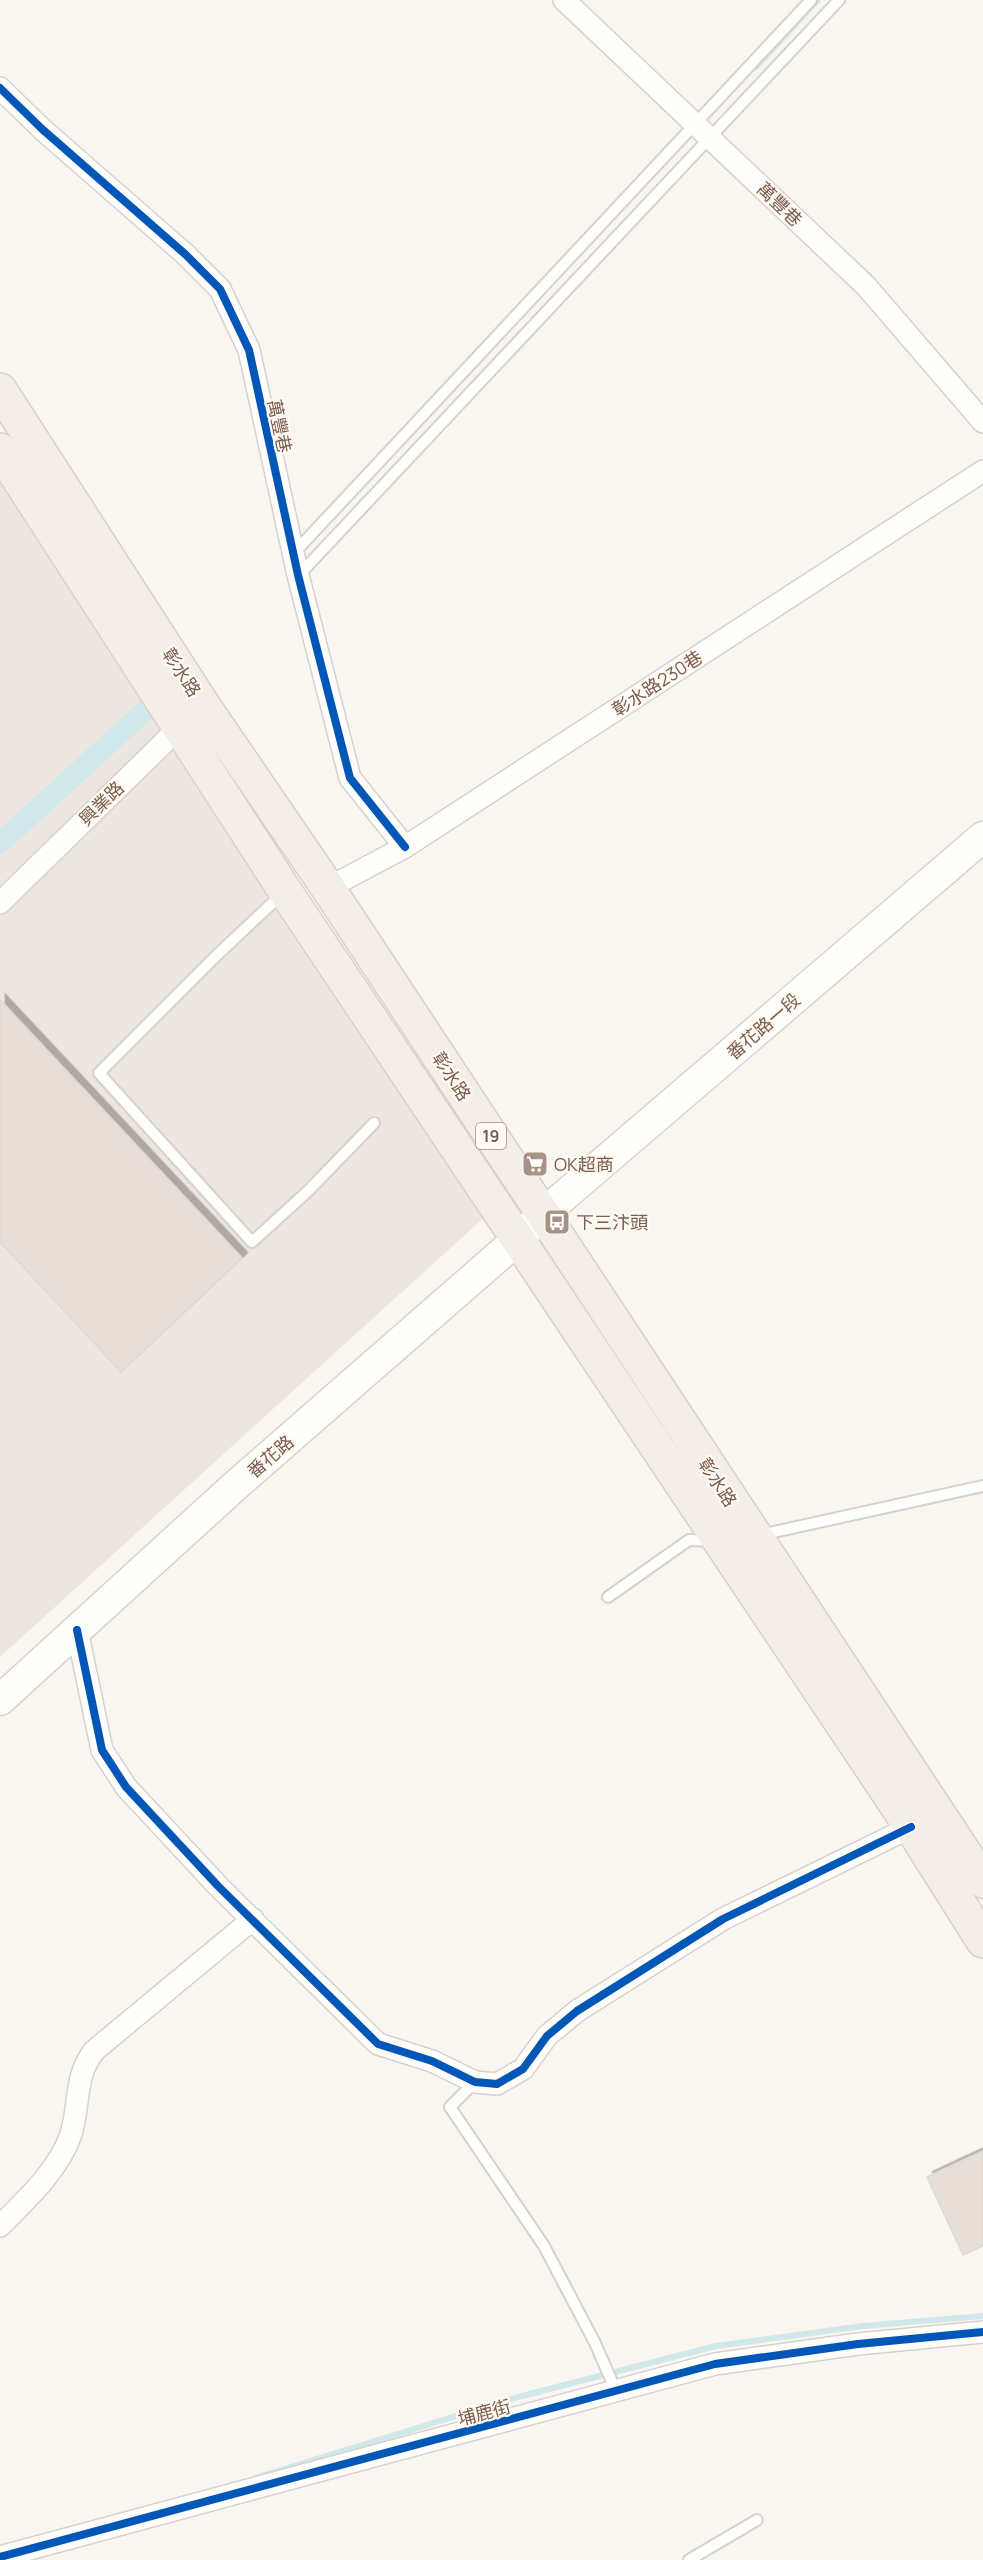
<svg xmlns="http://www.w3.org/2000/svg" width="983" height="2560" font-family="Manrope,'Noto Sans TC',sans-serif">
	<style>
		.industrial { fill: #ede5e0 }
		.lines { fill: none; stroke-linecap: round; stroke-linejoin: round }
		.stream { stroke: #d0e8ea; stroke-width: 6 }
		.canal { stroke: #d0e8ea; stroke-width: 21 }
		.building { fill: #e6ded7; stroke: #e2d8d2; stroke-width: 1.5; filter: url(#shadow) }
		.service-casing { stroke: #d7d1cb; stroke-width: 14 }
		.minor-casing { stroke: #d7d1cb; stroke-width: 24 }
		.secondary-casing { stroke: #d9d2cb; stroke-width: 33 }
		.primary-casing { stroke: #dad1cc; stroke-width: 36 }
		.service { stroke: #fefefd; stroke-width: 10 }
		.minor { stroke: #fefefd; stroke-width: 21 }
		.secondary { stroke: #fefefd; stroke-width: 30 }
		.primary { stroke: #f3eee8; stroke-width: 33 }
		.cycleway-casing { stroke: #fffaf3; stroke-width: 11 }
		.cycleway { stroke: #0057b8; stroke-width: 8 }
		.labels { text-anchor: middle; dominant-baseline: central; stroke-width: 4.5; stroke-linejoin: round; paint-order: stroke }
		.shield { fill: #fffaf3; stroke: #a28b7f; stroke-width: 1.5 }
		.shield-label { font-size: 16px; font-weight: bold; fill: #7a5c4d }
		.street-label { font-size: 18px; fill: #7a5c4d; stroke: #fffaf3 }
		.poi-label { font-size: 18px; fill: #7a5c4d; stroke: #fffaf3; text-anchor: start }
	</style>
	<defs>
		<filter id="shadow"><feDropShadow dx="5.5" dy="-5.5" stdDeviation="0" flood-color="#0004"/></filter>
	</defs>
	<rect width="100%" height="100%" fill="#f9f5f0"/>
	<path class="industrial" d="M0,465L489,1213L0,1657Z"/>
	<g class="lines">
		<path class="stream" d="M756,67L818,0
			M255,2478L518,2397L716,2346L863,2326L983,2316"/>
		<path class="canal" d="M0,843L146,710"/>
	</g>
	<path class="building" d="M0,1000L242,1258L121,1372L0,1242Z
		M983,2151V2246L963,2255L927,2177Z"/>
	<g class="lines">
		<g class="service-casing">
			<path id="service" d="M294,553L811,0
				M299,575L839,0
				M283,893L216,956L99,1073L252,1242L308,1191L374,1123
				M760,1535L983,1486
				M608,1597L689,1540L712,1541
				M475,2082L450,2107L544,2246L595,2343L616,2391
				M689,2560L757,2520"/>
		</g>
		<g class="minor-casing">
			<path id="minor" d="M564,0L866,286L983,422
				M0,88L42,129L185,254L220,289L249,350L298,575L350,778L405,847
				M328,888L405,847L983,471
				M0,903L187,720
				M77,1630L102,1750L126,1787L218,1886L378,2044L432,2061L475,2082L497,2084L523,2069L547,2036L577,2011L723,1919L911,1827
				M0,2226C26,2200 59,2170 71,2134C80,2106 74,2074 95,2050L253,1919
				M0,2557L715,2364L858,2344L983,2332"/>
		</g>
		<g class="secondary-casing">
			<path id="secondary" d="M0,1700L235,1486L518,1239L543,1214L983,837"/>
		</g>
		<g class="primary-casing">
			<path id="primary" d="M0,390L203,705L328,888L983,1881
				M0,450L285,891L911,1827L983,1941"/>
		</g>
		<use href="#service" class="service"/>
		<use href="#minor" class="minor"/>
		<use href="#secondary" class="secondary"/>
		<use href="#primary" class="primary"/>
		<g class="cycleway-casing">
			<path id="cycleway" d="M0,88L42,129L185,254L220,289L249,350L298,575L350,778L405,847
				M77,1630L102,1750L126,1787L218,1886L378,2044L432,2061L475,2082L497,2084L523,2069L547,2036L577,2011L723,1919L911,1827
				M0,2557L715,2364L858,2344L983,2332"/>
		</g>
		<use href="#cycleway" class="cycleway"/>
	</g>
	<defs>
		<g id="supermarket-square" transform="scale(1.35)"><rect x="-9" y="-9" width="18" height="18" rx="4" fill="#a69286" stroke="#fffaf3"/><path d="M-6-5.5h2.5l.6 2H6L4.5 2H-2.5L-4.4-4H-6ZM-1.5 3.2a1.3 1.3 0 1 0 .1 0ZM3 3.2a1.3 1.3 0 1 0 .1 0Z" fill="#fff"/></g>
		<g id="bus-square" transform="scale(1.35)"><rect x="-9" y="-9" width="18" height="18" rx="4" fill="#a69286" stroke="#fffaf3"/><path d="M-5-6H5V4H4V6H2V4H-2V6H-4V4H-5ZM-3.5-4V0h7V-4ZM-3.5 1.2v1.5H-2V1.2ZM2 1.2v1.5H3.5V1.2Z" fill="#fff"/></g>
	</defs>
	<g fill-rule="evenodd">
		<use href="#supermarket-square" x="535" y="1164"/>
		<use href="#bus-square" x="557" y="1222"/>
	</g>
	<g class="labels">
		<rect class="shield" x="476" y="1123" width="30" height="26" rx="4.5"/>
		<g class="shield-label">
			<text x="491" y="1136">19</text>
		</g>
		<g class="street-label">
			<text transform="translate(780 204) rotate(44)">萬豐巷</text>
			<text transform="translate(280 426) rotate(78)">萬豐巷</text>
			<text transform="translate(182 672) rotate(57)">彰水路</text>
			<text transform="translate(657 683) rotate(-33)">彰水路230巷</text>
			<text transform="translate(101 803) rotate(-44)">興業路</text>
			<text transform="translate(763 1026) rotate(-41)">番花路一段</text>
			<text transform="translate(452 1076) rotate(57)">彰水路</text>
			<text transform="translate(270 1456) rotate(-41)">番花路</text>
			<text transform="translate(718 1482) rotate(57)">彰水路</text>
			<text transform="translate(484 2412) rotate(-15)">埔鹿街</text>
		</g>
		<g class="poi-label">
			<text x="554" y="1164">OK超商</text>
			<text x="576" y="1222">下三汴頭</text>
		</g>
	</g>
</svg>
